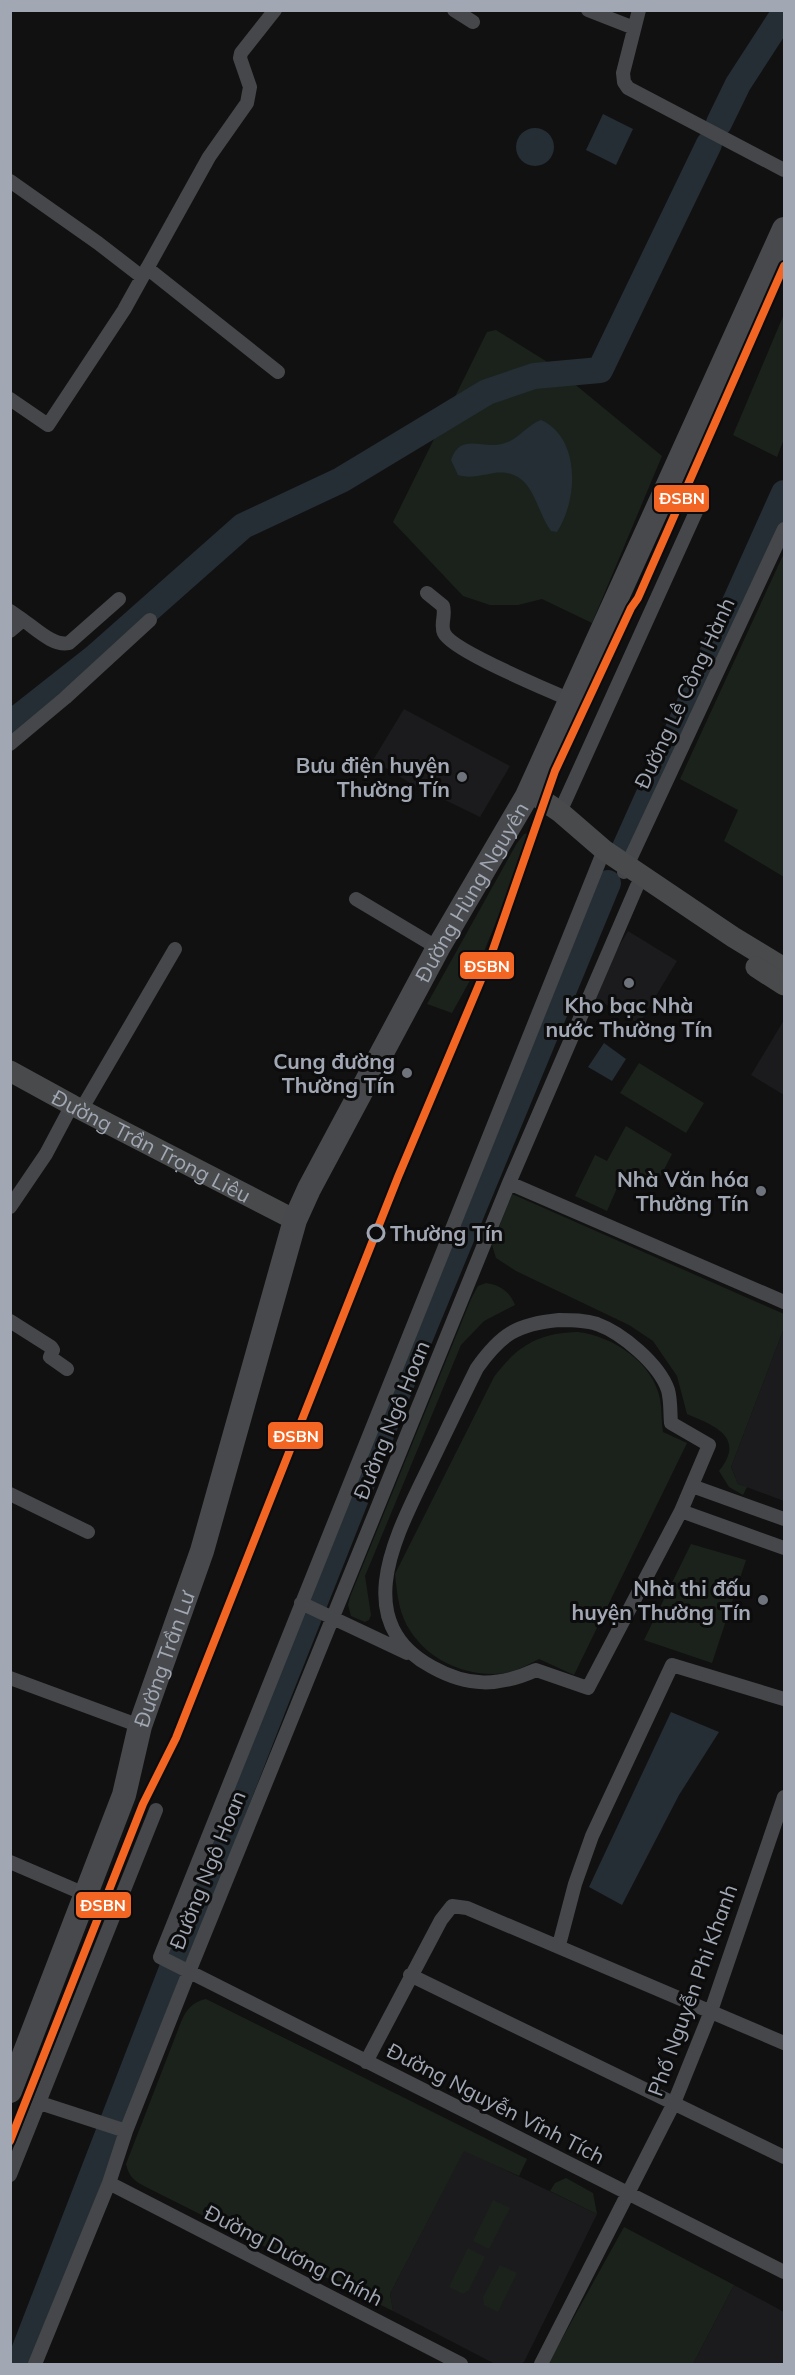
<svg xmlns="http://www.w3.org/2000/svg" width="795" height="2375" font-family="Mulish,sans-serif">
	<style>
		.built { fill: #1b1b1d }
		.green { fill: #1b221b }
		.water { fill: #242e34 }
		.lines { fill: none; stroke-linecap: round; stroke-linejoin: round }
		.river { stroke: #242e34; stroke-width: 26 }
		.street { stroke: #45474a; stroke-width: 14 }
		.primary { stroke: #484a4c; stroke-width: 21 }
		.highway { stroke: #48494c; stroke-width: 24 }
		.rail-1-casing { stroke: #0c0c0d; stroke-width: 12 }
		.rail-1 { stroke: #f26522; stroke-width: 8 }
		.poi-dot { fill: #6f737b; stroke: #0c0c0d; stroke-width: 2 }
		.stop-dot { fill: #0c0c0d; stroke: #a1a8b4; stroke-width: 3 }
		.labels { text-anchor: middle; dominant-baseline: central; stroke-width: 6; stroke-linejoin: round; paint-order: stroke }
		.street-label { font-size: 21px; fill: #a1a8b4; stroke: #0c0c0d }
		.poi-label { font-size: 21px; font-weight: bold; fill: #a1a8b4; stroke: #0c0c0d; text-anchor: end }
		.stop-label { font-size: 21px; font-weight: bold; fill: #a1a8b4; stroke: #0c0c0d; text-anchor: start }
		.line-badge { stroke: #0c0c0d; stroke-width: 2 }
		.badge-label { font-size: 16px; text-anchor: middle; font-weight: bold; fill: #fff }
	</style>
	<rect width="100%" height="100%" fill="#111"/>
	<path class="built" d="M404,709L510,766L480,817L410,783L373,760Z
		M628,931L677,961L639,1024L590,995Z
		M784,1020V1095L751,1075Z
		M784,1328V1501L738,1484L731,1467Z
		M464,2150L597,2214L524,2362L520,2364H495L393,2311L390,2294Z
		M734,2285L784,2312V2364H693Z"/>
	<path class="green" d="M784,314V439L777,457L733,435Z
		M496,330L549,363L662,456L592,623L542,599L518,605H490L463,596L393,522L487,332Z
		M784,553V877L724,841L738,810L680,779Z
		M529,833L527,846L478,966L452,1013L427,1004L517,843L524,834Z
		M639,1063L704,1103L686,1133L620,1093Z
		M626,1126L672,1154L655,1187L624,1172L607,1211L575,1196L595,1155L607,1161Z
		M512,1194L784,1314V1328L731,1467L738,1484L747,1487L743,1495L729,1487L719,1471C746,1437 715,1426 687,1414L677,1376L653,1341L629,1325L516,1271L496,1258L492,1245Z
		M486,1283C500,1285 510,1292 515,1305L484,1321L461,1345L365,1576L371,1615L369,1620L365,1622L351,1616L348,1605L350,1597L471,1299L478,1286Z
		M578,1332C612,1336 653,1362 660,1399C662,1410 661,1421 663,1432L687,1443L574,1675L539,1659C528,1665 517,1671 505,1673C469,1678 431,1662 411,1632C399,1615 397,1594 395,1574L494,1377C517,1346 538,1333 578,1332Z
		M691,1544L746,1560L712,1663L644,1640Z
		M206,1999L527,2159L519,2176L464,2151L390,2294L393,2311L148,2188C136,2182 129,2178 126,2164L181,2022C186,2010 192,2002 206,1999Z
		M566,2178L593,2193L597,2214L550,2191L555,2183Z
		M493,2200L510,2208L489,2249L473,2241Z
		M624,2227L734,2285L693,2364H548Z
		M468,2248L485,2257L469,2290L463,2294L449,2287Z
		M500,2265L517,2273L498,2312L484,2305L483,2297Z"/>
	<path class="water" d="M603,114L633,129L616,165L586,150Z
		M516 147a19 19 0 1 1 38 0a19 19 0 1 1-38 0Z
		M541,420C581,438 578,500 557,532L551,531C534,508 534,468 494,473C482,475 470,479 458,475L451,460C461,431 484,451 505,443C519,439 527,425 541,420Z
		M604,1043L626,1059L612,1081L588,1067Z
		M671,1712L719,1732L679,1795L622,1905L589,1887Z"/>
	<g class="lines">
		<path class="river" d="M719,123L738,84L784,13
			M10,724L95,657L243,526L341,480L487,392L534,376L600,370L709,144
			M623,852L784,493
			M19,2364L276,1700L412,1357L608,883"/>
		<path class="street" d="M454,10L473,22
			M588,10L634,28
			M639,10L623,73L624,82L628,88L784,170
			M10,181L98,243L142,277
			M147,268L278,372
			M10,399L48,425L124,310L209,157L247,103L250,87L240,58L241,53L275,10
			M427,593L443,606C446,615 440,625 444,633C452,651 549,690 570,700
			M10,611L23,620
			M10,631L23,620C35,628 54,647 69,643L119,599
			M10,744L65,698L150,620
			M560,812L700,503
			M604,850L160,1957L784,2272
			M624,872L784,529
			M356,899L438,948
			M81,1110L175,949
			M509,1183L784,1302
			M10,1207L46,1154L72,1105
			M559,1320C572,1320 585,1320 597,1324C622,1333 659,1364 668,1390C671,1401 670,1412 671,1423L709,1445L681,1511L588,1688L536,1670C498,1687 468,1687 432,1667C348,1621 397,1534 427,1471C444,1436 460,1402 477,1368C501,1334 517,1324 559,1320Z
			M10,1321L51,1347L53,1350L50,1357L67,1369
			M692,1486L784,1519
			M10,1494L88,1532
			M681,1511L784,1548
			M301,1603L407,1653
			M10,1678L140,1726
			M10,1862L87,1895
			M559,1945L575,1884L592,1836L672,1665L784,1699
			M410,1975L784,2157
			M366,2062L441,1920L452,1906L467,1908L784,2043
			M40,2103L126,2131
			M10,2175L156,1810
			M109,2183L461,2364
			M35,2364L109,2183L126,2131L189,1972L509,1183L637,886
			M541,2364L674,2103L711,2011L784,1797"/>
		<g class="primary">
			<path d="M529,791L560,812L604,850L733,937L784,968"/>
			<path d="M756,967L784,985"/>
			<path id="s1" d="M10,1071L72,1105L295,1220"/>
		</g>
		<path class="highway" id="s2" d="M10,2091L124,1795L140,1726L202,1551L295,1220L309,1189L438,948L527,796L784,229"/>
		<g class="rail-1-casing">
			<path id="rail-1" d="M10,2141L143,1804L176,1738L398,1177L489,961L555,771L631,608L638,598L784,266"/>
		</g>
		<use href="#rail-1" class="rail-1"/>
	</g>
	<g class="poi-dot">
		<circle cx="462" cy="777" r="6"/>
		<circle cx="629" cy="983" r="6"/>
		<circle cx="407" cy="1073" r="6"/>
		<circle cx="761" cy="1191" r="6"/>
		<circle cx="763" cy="1600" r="6"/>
	</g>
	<circle class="stop-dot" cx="376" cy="1233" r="8"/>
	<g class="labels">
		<g class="street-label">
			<text transform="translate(684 693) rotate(-65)">Đường Lê Công Hành</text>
			<text stroke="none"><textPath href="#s2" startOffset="1290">Đường Hùng Nguyên</textPath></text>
			<text stroke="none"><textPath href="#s1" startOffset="160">Đường Trần Trọng Liêu</textPath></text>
			<text transform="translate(391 1420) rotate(-68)">Đường Ngô Hoan</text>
			<text stroke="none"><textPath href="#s2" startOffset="459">Đường Trần Lư</textPath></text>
			<text transform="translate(207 1870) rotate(-68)">Đường Ngô Hoan</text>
			<text transform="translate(692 1990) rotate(-70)">Phố Nguyễn Phi Khanh</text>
			<text transform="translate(496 2103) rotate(27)">Đường Nguyễn Vĩnh Tích</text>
			<text transform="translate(294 2255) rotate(27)">Đường Dương Chính</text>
		</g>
		<g class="poi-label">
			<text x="450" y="765">Bưu điện huyện<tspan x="450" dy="24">Thường Tín</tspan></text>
			<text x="629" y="1005" text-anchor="middle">Kho bạc Nhà<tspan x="629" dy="24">nước Thường Tín</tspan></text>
			<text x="395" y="1061">Cung đường<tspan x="395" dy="24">Thường Tín</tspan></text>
			<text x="749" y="1179">Nhà Văn hóa<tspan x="749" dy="24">Thường Tín</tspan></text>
			<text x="751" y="1588">Nhà thi đấu<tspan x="751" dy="24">huyện Thường Tín</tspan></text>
		</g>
		<g class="stop-label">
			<text x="390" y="1233">Thường Tín</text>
		</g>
	</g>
	<g class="line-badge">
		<rect x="653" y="484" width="57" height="29" rx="6" fill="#f26522"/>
		<rect x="459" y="951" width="56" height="29" rx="6" fill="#f26522"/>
		<rect x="267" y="1421" width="57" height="29" rx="6" fill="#f26522"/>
		<rect x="75" y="1891" width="57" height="28" rx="6" fill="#f26522"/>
	</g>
	<g class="badge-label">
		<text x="682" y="504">ĐSBN</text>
		<text x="487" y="972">ĐSBN</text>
		<text x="296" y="1442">ĐSBN</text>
		<text x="103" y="1911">ĐSBN</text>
	</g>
	<rect width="795" height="2375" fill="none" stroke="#a1a8b4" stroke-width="24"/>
</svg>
